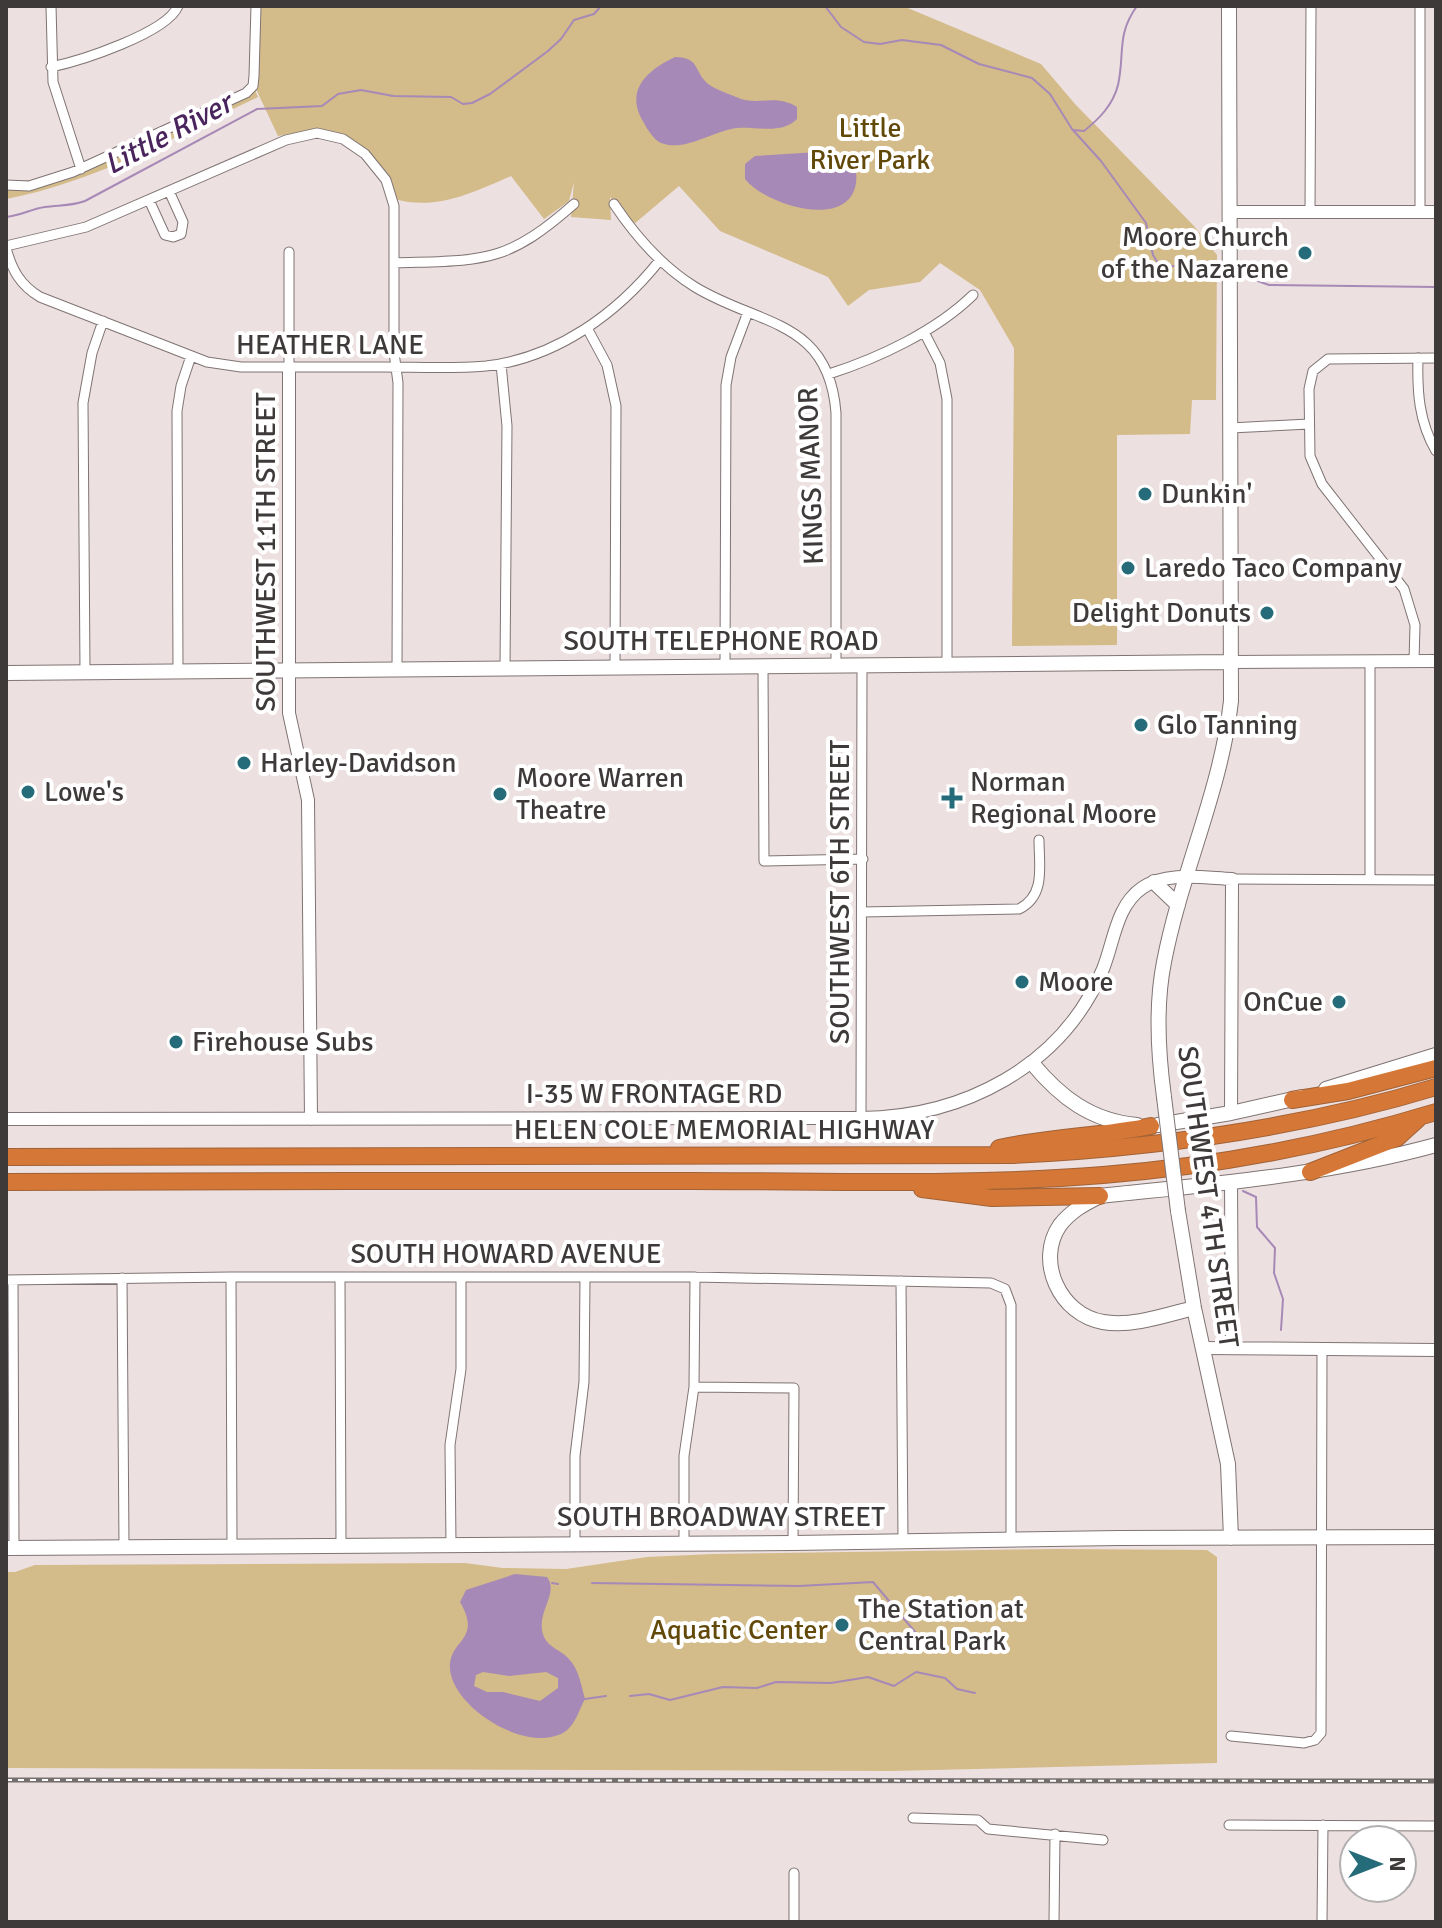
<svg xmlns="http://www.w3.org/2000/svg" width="1442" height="1928" font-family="Signika,sans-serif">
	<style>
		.green { fill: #d3bb8a }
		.water { fill: #a689b6; fill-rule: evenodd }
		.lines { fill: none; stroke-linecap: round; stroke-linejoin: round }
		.stream { stroke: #a689b6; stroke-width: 2 }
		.minor-casing { stroke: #7f7473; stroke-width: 11 }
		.tertiary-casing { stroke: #7f7473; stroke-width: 14 }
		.secondary-casing { stroke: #7f7473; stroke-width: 16 }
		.motorway-casing { stroke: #a06237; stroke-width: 18 }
		.minor { stroke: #fff; stroke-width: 9 }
		.tertiary { stroke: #fff; stroke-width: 12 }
		.secondary { stroke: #fff; stroke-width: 14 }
		.motorway { stroke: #d57736; stroke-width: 16 }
		.rail-casing { stroke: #756e6e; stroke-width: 5 }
		.rail { stroke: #fff; stroke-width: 2; stroke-dasharray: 6; stroke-linecap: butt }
		.secondary-bridge-casing { stroke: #7f7473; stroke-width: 16; stroke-linecap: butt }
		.secondary-bridge { stroke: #fff; stroke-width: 14 }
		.poi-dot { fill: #266b7a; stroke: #fff; stroke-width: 3 }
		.labels { text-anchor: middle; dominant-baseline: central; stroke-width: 8; stroke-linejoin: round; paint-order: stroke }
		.park-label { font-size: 28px; fill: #62490a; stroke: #fff }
		.poi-label { font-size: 28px; fill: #3f3a3a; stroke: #fff; text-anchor: start }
		.street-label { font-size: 28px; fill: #3f3a3a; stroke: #fff }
		.water-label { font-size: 30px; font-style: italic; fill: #4a245c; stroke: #fff }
	</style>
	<rect width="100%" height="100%" fill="#ede0e0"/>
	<path class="green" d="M259,6H903L1041,64L1075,104L1194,226L1217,255L1216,400H1192L1190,434L1117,435V645L1012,646L1014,348L980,290L940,263L920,282L869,290L848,306L828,277L720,231L679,186L634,224L610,197L611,220L571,217L574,182L569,201L544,219L511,176C474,192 436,211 395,199L354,140L317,129L278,136L256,89Z
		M254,88L258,97C176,136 95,182 6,199V181L40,180L64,175Z
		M1058,1549L1207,1550L1217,1557V1763L891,1771L6,1768V1572H15L35,1565L465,1563L503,1568L566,1569L647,1557L713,1554Z"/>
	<path class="water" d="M675,57C700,58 693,69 707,83C714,89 727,93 736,97C758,107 774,93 797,107V119C781,135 757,126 737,128C714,130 683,154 659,142C653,138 647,129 644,123C624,91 646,71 675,57Z
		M834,151L852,159C856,167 857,175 856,183C849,231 765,205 745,179V164L755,156Z
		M515,1574L547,1577C560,1594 534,1613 544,1637C549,1648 561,1650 568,1658C579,1669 581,1685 585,1699C579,1710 576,1723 566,1731C530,1756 453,1709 450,1669C448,1639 483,1641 460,1602L466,1590ZM483,1672L509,1676L546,1672L558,1678V1688L540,1701L503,1692H487L474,1686L476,1675Z"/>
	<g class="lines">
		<path class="stream" d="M825,6L841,27L864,42L880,44L902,40L941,45L979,64L1032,78L1050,94L1072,129L1101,161L1146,223L1153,255L1158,263L1165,266H1174L1217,276
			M1073,130L1084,131C1099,119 1113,105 1118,85C1125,54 1116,35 1137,6
			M6,217C23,215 31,209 45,207C59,205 72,206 85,201L257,109L322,106L338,94L361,90L393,96L451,97L463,104L472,103L490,94L548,51L561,39L574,20L594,14L601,6
			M1244,276L1269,285L1436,287
			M1243,1191L1256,1197L1257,1227L1275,1248L1274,1273L1283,1299L1281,1330
			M552,1583L558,1584
			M592,1583L799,1586L873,1582L921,1639L936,1640
			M630,1696L649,1694L670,1700L723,1687L757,1688L776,1682L831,1683L868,1677L894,1686L916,1672L945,1678L957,1689L975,1693
			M585,1699L606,1696"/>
		<g class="minor-casing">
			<path id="minor" d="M51,6L53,82L81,169
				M1420,6V212
				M51,67C80,61 167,33 178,6
				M6,185L29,186L73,172L246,93L253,86L254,76L256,6
				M149,200L165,235L173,237L181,234L183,222L169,191
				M614,204C636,237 661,266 695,287C759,326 829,319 836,413V666
				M1310,212L1311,6
				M6,246L86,227L286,140L317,133L343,139L365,154L386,180L394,206V352L398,383L397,671
				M6,248C12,270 20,285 40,297L207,362L241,367C288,367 335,367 382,367C417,367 452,369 486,366C556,358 617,314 660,260
				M289,252V367
				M395,263C483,260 505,265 574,204
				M587,328L607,365L616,406L615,667
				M924,332L940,363L947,399V665
				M1418,358C1417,392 1419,422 1436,451
				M501,364L507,426L505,668
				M829,374C879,358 936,331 973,295
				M1230,428L1309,424
				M1370,661V879
				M1414,661L1415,625L1404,589L1322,484L1310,456L1309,389L1313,371L1328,359L1436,358
				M725,666L726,385L731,357L748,312
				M763,667L764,861L863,859
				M85,671L83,403L92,353L103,321
				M178,671L177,411L181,386L191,356
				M1232,879L1436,880
				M862,912L1019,909C1046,896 1039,865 1039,840
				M861,1118L862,666
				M231,1277L232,1547
				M122,1278L124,1547
				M340,1279L341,1546
				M6,1280L231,1277H695L991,1283L1005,1289L1011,1305V1540
				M13,1280L14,1548
				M901,1281L903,1542
				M694,1387L794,1388L793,1543
				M684,1543V1456L694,1387L695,1277
				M575,1544V1456L584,1382L585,1278
				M451,1546L450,1445L461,1369V1277
				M1231,1736L1304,1743L1315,1740L1321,1733L1322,1350
				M913,1818L978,1820L988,1829L1103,1840
				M1229,1825L1436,1826
				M794,1873V1922
				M1054,1922L1055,1834
				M1322,1922L1323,1825"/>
		</g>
		<g class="tertiary-casing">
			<path id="tertiary" d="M1231,212H1436
				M289,367V713L308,800L311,1119
				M1232,662L1436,661
				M6,1119L861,1118C963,1117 1062,1067 1103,969C1114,942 1116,906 1142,888C1166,871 1205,878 1232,879L1231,1113
				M1231,1182L1232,1348
				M1203,1348L1436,1350"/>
		</g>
		<g class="secondary-casing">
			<path id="secondary" d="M6,673L1232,662
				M1154,882L1178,905
				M1032,1063C1060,1097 1091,1121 1137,1125
				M1326,1089L1436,1055
				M1164,1097C1158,1053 1155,1007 1164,962C1181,873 1221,791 1231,701L1229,6
				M1158,1125L1231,1113L1302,1097
				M1178,1211L1194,1308L1228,1464L1231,1538
				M1194,1308C1166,1315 1132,1327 1103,1322C1060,1315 1035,1261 1060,1225C1071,1211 1084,1204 1100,1196C1212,1184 1327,1175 1436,1145
				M6,1548L793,1543L1119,1538L1436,1537"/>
		</g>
		<g class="motorway-casing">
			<path id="motorway" d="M1292,1100L1348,1091L1436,1068
				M999,1148C1049,1137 1101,1136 1151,1126
				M6,1157L1013,1155C1157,1148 1298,1129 1436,1087
				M1310,1172L1397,1138L1418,1119
				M6,1182C235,1181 463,1181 692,1181C829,1181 967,1186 1103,1175C1216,1166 1328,1145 1436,1112
				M922,1189L992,1198L1100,1196"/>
		</g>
		<use href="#minor" class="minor"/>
		<use href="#tertiary" class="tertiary"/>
		<use href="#secondary" class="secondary"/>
		<use href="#motorway" class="motorway"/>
		<g class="rail-casing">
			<path id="rail" d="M6,1780L1436,1781"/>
		</g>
		<use href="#rail" class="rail"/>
		<g class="secondary-bridge-casing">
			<path id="secondary-bridge" d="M1164,1097L1178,1211"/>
		</g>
		<use href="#secondary-bridge" class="secondary-bridge"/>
	</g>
	<g class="poi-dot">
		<circle cx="1305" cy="253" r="8"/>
		<circle cx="1145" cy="494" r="8"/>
		<circle cx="1128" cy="568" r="8"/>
		<circle cx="1267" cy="613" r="8"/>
		<circle cx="1141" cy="725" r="8"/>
		<circle cx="244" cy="763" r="8"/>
		<circle cx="28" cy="792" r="8"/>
		<circle cx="500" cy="794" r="8"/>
		<path d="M948 786h8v8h8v8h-8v8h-8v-8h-8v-8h8z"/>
		<circle cx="1022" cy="982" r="8"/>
		<circle cx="1339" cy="1002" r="8"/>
		<circle cx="176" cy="1042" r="8"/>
		<circle cx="842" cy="1625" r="8"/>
	</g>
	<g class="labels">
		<g class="park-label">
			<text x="870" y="128">Little<tspan x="870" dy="32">River Park</tspan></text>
			<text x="739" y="1630">Aquatic Center</text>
		</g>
		<g class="poi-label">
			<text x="1289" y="237" text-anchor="end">Moore Church<tspan x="1289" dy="32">of the Nazarene</tspan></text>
			<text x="1161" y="494">Dunkin'</text>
			<text x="1144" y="568">Laredo Taco Company</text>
			<text x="1251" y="613" text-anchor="end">Delight Donuts</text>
			<text x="1157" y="725">Glo Tanning</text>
			<text x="260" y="763">Harley-Davidson</text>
			<text x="516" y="778">Moore Warren<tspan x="516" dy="32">Theatre</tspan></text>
			<text x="970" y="782">Norman<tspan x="970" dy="32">Regional Moore</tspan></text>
			<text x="44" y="792">Lowe's</text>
			<text x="1038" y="982">Moore</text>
			<text x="1323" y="1002" text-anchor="end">OnCue</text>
			<text x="192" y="1042">Firehouse Subs</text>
			<text x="858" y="1609">The Station at<tspan x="858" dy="32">Central Park</tspan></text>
		</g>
		<g class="street-label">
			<text x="330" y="345">HEATHER LANE</text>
			<text transform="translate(811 476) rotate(-92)">KINGS MANOR</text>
			<text transform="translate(266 552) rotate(-90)">SOUTHWEST 11TH STREET</text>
			<text x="721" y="641">SOUTH TELEPHONE ROAD</text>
			<text transform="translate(840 892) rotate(-90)">SOUTHWEST 6TH STREET</text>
			<text x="654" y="1094">I-35 W FRONTAGE RD</text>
			<text x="724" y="1130">HELEN COLE MEMORIAL HIGHWAY</text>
			<text transform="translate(1208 1197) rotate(82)">SOUTHWEST 4TH STREET</text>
			<text x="506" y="1254">SOUTH HOWARD AVENUE</text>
			<text x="721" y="1517">SOUTH BROADWAY STREET</text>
		</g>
		<g class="water-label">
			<text transform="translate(168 134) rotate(-28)">Little River</text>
		</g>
	</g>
	<rect width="1442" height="1928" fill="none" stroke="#3f3a3a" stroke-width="16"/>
	<g transform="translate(1378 1864) rotate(90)"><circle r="38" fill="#ffffff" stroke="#b2b0b0" stroke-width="2"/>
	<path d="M0-6L14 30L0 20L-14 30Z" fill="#266b7a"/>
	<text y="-12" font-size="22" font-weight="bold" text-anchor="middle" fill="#3f3a3a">N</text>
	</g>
</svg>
